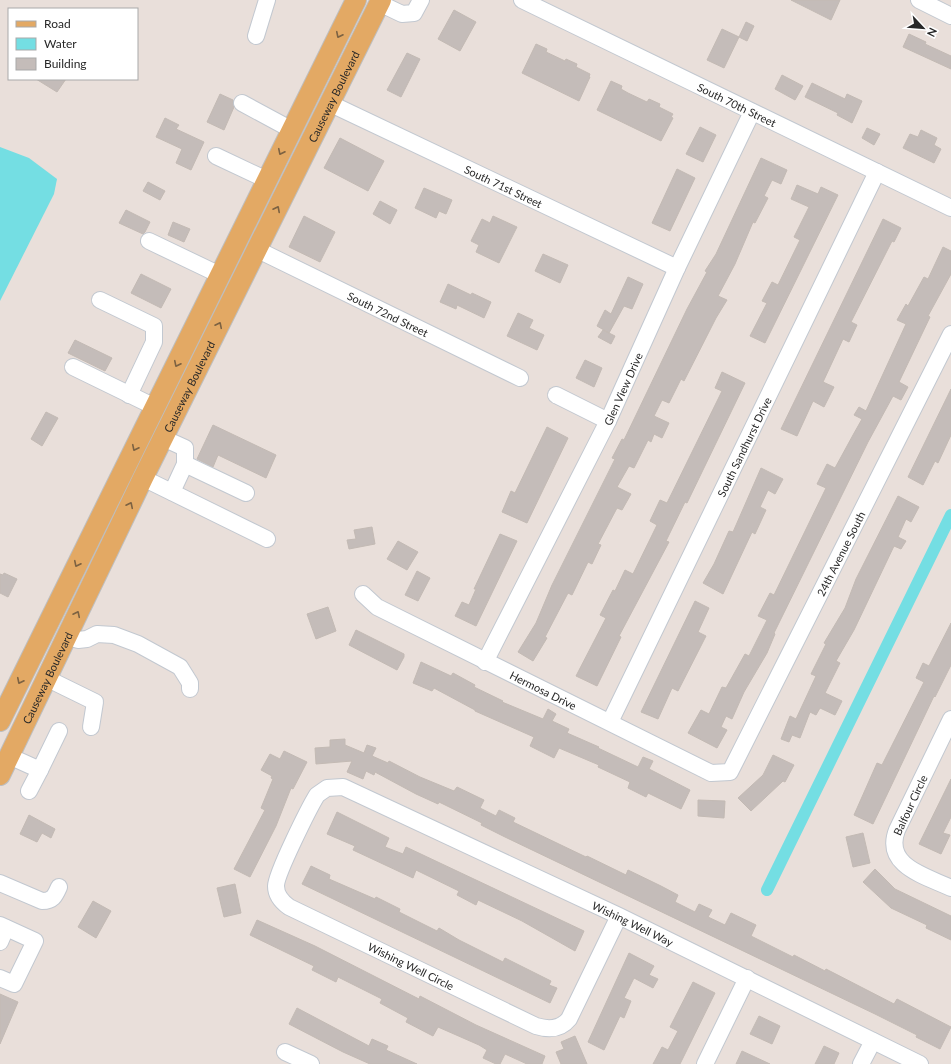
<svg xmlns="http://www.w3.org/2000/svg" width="951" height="1064" font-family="Lato,sans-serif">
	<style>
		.water { fill: #74dee3 }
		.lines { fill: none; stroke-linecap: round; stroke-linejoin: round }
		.canal { stroke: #74dee3; stroke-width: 12 }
		.building { fill: #c4bcb9; stroke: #c3bab4 }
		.minor-casing { stroke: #c2c8d0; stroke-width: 18 }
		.major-casing { stroke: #bebebe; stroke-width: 22 }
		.minor { stroke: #fff; stroke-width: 16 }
		.major { stroke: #e3a964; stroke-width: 20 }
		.oneway { stroke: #7c6242 }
		.labels { text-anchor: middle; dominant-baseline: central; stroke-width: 3; stroke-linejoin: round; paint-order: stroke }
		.street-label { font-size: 11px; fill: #272727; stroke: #fff }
	</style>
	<rect width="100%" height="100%" fill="#e9dfda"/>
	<path class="water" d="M0,147L29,158L57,179L54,194L0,301Z"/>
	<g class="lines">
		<path class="canal" d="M767,890L951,515"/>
	</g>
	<path class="building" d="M791,0H840L831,20Z
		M454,10L476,22L460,51L438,39Z
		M746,22L754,26L747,41L739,37Z
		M722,29L739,37L724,68L707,60Z
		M909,34L926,42L925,44L951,56V69L903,47Z
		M536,44L547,49L546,52L565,61L566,59L577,64L576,67L590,74L589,77H590L579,101L522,73Z
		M407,53L420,59L401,97L387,90Z
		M782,75L803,86L795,100L775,89Z
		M36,79H66L57,92Z
		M611,81L622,86L621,89L628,93L647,102L649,99L660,104L659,107L673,114L671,117L673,118L661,141L597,110Z
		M812,83L845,99L847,94L862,101L852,123L837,115L838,113L805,97Z
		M220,94L233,100L234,107L224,130L207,122Z
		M165,118L179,125L176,129L204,142L191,170L176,163L182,149L156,137Z
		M700,127L716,135L703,162L686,154Z
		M867,128L880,134L874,145L862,138Z
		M921,130L937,138L934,145L941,149L934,163L903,148L910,134L918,137Z
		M340,138L384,161L368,191L324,168Z
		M761,158L787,170L781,184L772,180L764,196L768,198L755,223L753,222L735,264L718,296L727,300L716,318L684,381L681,379L669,403L662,400L654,416L669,423L662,438L654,434L651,442L648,440L634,468L629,466L617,487L631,494L622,510L617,508L598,544L601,545L592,564L588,562L572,595L568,593L545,637L547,638L533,661L518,652L536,623L552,585L615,459L612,458L622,439L624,440L687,309L707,272L705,271L716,254Z
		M677,169L695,178L670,231L652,223Z
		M148,182L165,191L160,200L143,191Z
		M797,185L818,194L821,187L838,195L765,343L750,336L767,303L762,301L772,282L778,285L800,240L794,237L809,207L791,199Z
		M424,188L452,200L446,214L439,211L436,218L415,208Z
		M380,201L397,210L390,224L373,214Z
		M126,210L150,222L145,232L143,234L119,223Z
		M304,216L335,232L320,262L289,247Z
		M493,216L517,227L499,263L476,252L479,245L471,241L482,219L490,223Z
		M883,219L901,228L894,242L892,241L851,322L857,325L849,342L843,339L823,382L834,387L824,407L813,401L797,436L781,429Z
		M173,222L190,229L184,242L168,235Z
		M943,247L951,251V274L928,316L930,317L899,382L908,387L901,400L893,396L868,442L774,633L775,634L767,653L744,692L732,719L726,716L721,727L727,730L717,748L688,733L701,710L709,714L722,687L726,688L745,654L749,656L767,620L758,616L770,593L774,595L826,488L817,484L827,464L835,468L853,435L862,419L854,415L859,407L866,411L906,324L897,320L906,304L908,306L924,277L928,279Z
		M543,254L568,265L560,283L535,271Z
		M141,274L171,289L161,308L131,293Z
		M628,277L643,284L632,309L624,306L609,333L615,336L611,344L598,337L603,330L609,333L597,326L605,310L611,314Z
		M448,284L471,295L472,293L491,302L484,318L457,305L456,309L440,302Z
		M518,313L533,320L529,328L544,335L537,350L507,336Z
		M75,340L112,358L105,371L68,353Z
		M585,360L602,368L594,387L576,378Z
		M722,372L745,383L687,503L685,502L666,541L669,542L619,636L621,637L597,686L576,676L606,618L600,615L613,590L615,591L625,570L633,574L657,525L650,521L660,500L667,503L722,391L715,388Z
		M951,389V435L938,463L935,461L923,485L908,477Z
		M46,412L58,418L42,446L31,439Z
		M213,425L276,455L266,478L218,455L213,467L197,459Z
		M547,427L568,438L527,523L502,512L511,491L515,493Z
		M761,468L783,479L775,494L768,490L760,507L766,510L755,534L752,532L723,594L703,583L714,564L729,531L733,532Z
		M898,496L919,507L911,522L906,519L898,537L906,541L901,549L894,546L854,630L836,661L840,663L825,693L842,701L835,715L820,708L816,715L810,712L800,738L792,735L789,742L781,739L790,716L796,719L816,676L811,674L826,644L824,643L845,608L856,579Z
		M372,527L375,544L349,549L347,540L356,539L354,530Z
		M500,534L517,541L476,626L455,616L462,602L469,605L476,589H474Z
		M398,541L418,552L407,570L387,559Z
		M417,571L430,578L418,601L405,595Z
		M4,573L17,579L8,597L0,593V574L3,575Z
		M695,601L709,608L698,632L706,636L678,691L672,688L658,719L641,712Z
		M328,607L336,631L316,639L307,614Z
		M951,623V665L935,697L934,696L873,824L854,815L877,763L882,765L924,682L916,678L923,663L929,666Z
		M356,630L404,654V657L397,670L349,645Z
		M421,662L451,676L453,673L475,685L474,687L503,701L502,702L543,719L548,709L556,714L552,721L569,729L567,733L599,747L598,748L638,767L643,757L653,761L649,769L690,790L681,809L648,793L646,797L628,788L630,782L598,767L599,765L559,748L554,758L530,746L534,737L475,711V710L434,688L432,691L413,683Z
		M345,739V745L364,753L367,745L376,748L372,756L388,763L389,761L420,777L454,791L457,787L484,800L480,808L496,816L499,810L515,818L513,822L586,857L587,856L626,875L628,870L661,886L678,895L675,902L695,912L699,904L712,910L708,917L725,925L731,913L756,925L751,936L793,957L794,955L825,971L826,969L894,1004L897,999L951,1027L940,1049L916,1037L917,1035L875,1014L505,837L481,825L482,823L439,802L438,804L416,794L375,772L374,775L366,771L363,779L347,772L352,761L316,764L315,748L330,747V740Z
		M284,751L307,762L293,789L291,788L276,826L250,877L234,869L265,810L261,808L273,779L271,778L272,776L261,770L270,754L280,759Z
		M773,755L794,765L785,782L783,781L751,811L738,798L763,775Z
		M951,779V817L943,833L950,835L941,854L919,844Z
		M698,800L725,801L724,818L698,816Z
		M337,812L389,838L385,847L403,854L406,847L584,931L575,951L522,921L478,900L476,905L457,895L459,891L416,870L413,878L353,850L355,846L327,834Z
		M29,815L55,829L51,838L42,833L37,842L20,834Z
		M863,833L870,863L853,867L846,837Z
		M311,866L330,875L329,879L375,899L376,897L400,909L399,912L437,931L439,928L459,940L503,962L505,958L551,981L549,985L557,988L550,1003L302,884Z
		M875,869L895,889L951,916V940L926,928L927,925L891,908L863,882Z
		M235,884L241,913L224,917L217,888Z
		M93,901L111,911L96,938L78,927Z
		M257,920L315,946L419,999L420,996L476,1025L545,1056L542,1064H527L505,1054L500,1064H496L483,1058L487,1050L479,1045L438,1027L433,1036L406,1022L408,1018L380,1003L382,999L338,977L336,982L312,970L314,966L250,935Z
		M629,953L654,966L649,975L658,979L653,988L634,978L624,998L631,1001L624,1018L620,1016L604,1050L588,1042Z
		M693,982L715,993L680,1064H653L662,1047L668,1050L678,1031L670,1027Z
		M0,994L18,1002L0,1044Z
		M297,1008L369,1046L372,1039L388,1046L386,1050L417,1064H370L343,1052L289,1024Z
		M759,1016L780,1026L772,1044L750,1034Z
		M575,1036L587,1064H561L556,1052L564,1049L561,1042Z
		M824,1046L839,1053L834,1064H815Z
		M742,1051L770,1064H736Z"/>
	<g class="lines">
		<g class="minor-casing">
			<g id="minor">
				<path id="s1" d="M522,0L951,208"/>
				<path d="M919,0L951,16"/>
				<path d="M379,3L402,14L414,13L421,0"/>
				<path d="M256,36L267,0"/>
				<path d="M242,103L292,130"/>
				<path id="s2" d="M331,104L677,268"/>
				<path d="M216,156L267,180"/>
				<path d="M149,241L220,275"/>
				<path id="s3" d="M256,249L520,378"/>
				<path d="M100,300L154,326V342L129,395"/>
				<path d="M73,367L155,407"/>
				<path d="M556,395L608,421"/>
				<path d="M163,438L185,448V464"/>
				<path d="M143,478L267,539"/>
				<path d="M172,492L185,464L246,493"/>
				<path id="s4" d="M363,594L377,607L711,773L730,772L951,334"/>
				<path d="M66,636L78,640L87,639L97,634L114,635L138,644L180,667L190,683V689"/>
				<path id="s5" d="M485,662L608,421L677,268L752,112"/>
				<path d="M46,678L95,702L91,727"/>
				<path d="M951,719L897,830C883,866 926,876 951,888"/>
				<path id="s6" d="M610,722L877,172"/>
				<path d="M9,756L40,770L59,731"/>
				<path d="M29,791L40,770"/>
				<path d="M0,883L42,901C53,901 55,896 59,887"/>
				<path id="s7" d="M619,916L569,1019C561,1029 549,1030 536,1026L289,907C282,902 276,895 276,886C276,874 309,808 317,795L327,788L343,787L619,916L920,1064"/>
				<path d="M0,925L35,941L14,984L0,978"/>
				<path d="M0,942L6,928"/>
				<path d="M285,1052L311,1064"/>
				<path d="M705,1064L747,978"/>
				<path d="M861,1064L873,1041"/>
			</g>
		</g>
		<g class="major-casing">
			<g id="major">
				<path d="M0,721L356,0"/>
				<path id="s8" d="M0,775L143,478L381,0"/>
			</g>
		</g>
		<use href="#minor" class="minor"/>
		<use href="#major" class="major"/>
	</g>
	<defs><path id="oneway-chevron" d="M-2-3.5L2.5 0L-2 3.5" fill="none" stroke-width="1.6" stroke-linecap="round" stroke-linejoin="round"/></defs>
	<g class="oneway">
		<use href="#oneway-chevron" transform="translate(339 35) rotate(116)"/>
		<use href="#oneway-chevron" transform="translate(281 152) rotate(116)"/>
		<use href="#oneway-chevron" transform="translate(277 209) rotate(-63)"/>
		<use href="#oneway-chevron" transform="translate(219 325) rotate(-64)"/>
		<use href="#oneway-chevron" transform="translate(177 364) rotate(116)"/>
		<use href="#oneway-chevron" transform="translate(135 448) rotate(116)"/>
		<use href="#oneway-chevron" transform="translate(130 505) rotate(-64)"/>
		<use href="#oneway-chevron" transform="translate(77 564) rotate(116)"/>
		<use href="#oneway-chevron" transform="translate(77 614) rotate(-64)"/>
		<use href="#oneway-chevron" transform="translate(20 681) rotate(116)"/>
	</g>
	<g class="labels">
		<g class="street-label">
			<text stroke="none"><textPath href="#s8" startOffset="756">Causeway Boulevard</textPath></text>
			<text stroke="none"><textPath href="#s1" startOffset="239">South 70th Street</textPath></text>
			<text stroke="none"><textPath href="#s2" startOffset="191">South 71st Street</textPath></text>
			<text stroke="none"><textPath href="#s3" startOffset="147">South 72nd Street</textPath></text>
			<text stroke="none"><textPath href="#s8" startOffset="432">Causeway Boulevard</textPath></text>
			<text stroke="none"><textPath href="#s5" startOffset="306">Glen View Drive</textPath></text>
			<text stroke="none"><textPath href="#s6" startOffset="306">South Sandhurst Drive</textPath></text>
			<text stroke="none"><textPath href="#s4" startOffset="656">24th Avenue South</textPath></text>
			<text stroke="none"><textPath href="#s8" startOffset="108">Causeway Boulevard</textPath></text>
			<text stroke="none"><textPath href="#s4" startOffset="205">Hermosa Drive</textPath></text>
			<text transform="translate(910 805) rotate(-65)">Balfour Circle</text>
			<text stroke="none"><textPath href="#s7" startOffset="899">Wishing Well Way</textPath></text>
			<text transform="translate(411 966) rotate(26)">Wishing Well Circle</text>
		</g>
	</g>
	<rect x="8" y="8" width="130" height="72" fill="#ffffff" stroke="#a9a9a9"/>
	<rect x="16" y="21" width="20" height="6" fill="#e3a964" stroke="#a9a9a9"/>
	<text x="44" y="28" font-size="12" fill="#272727">Road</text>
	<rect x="16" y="38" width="20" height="12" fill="#74dee3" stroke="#a9a9a9"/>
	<text x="44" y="48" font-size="12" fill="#272727">Water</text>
	<rect x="16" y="58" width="20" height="12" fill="#c4bcb9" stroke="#a9a9a9"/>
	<text x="44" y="68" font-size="12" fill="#272727">Building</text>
	<g transform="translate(923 28) rotate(116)" stroke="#ffffff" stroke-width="3" paint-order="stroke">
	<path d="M0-3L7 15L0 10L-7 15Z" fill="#272727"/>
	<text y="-6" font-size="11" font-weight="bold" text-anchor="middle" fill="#272727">N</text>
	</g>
</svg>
